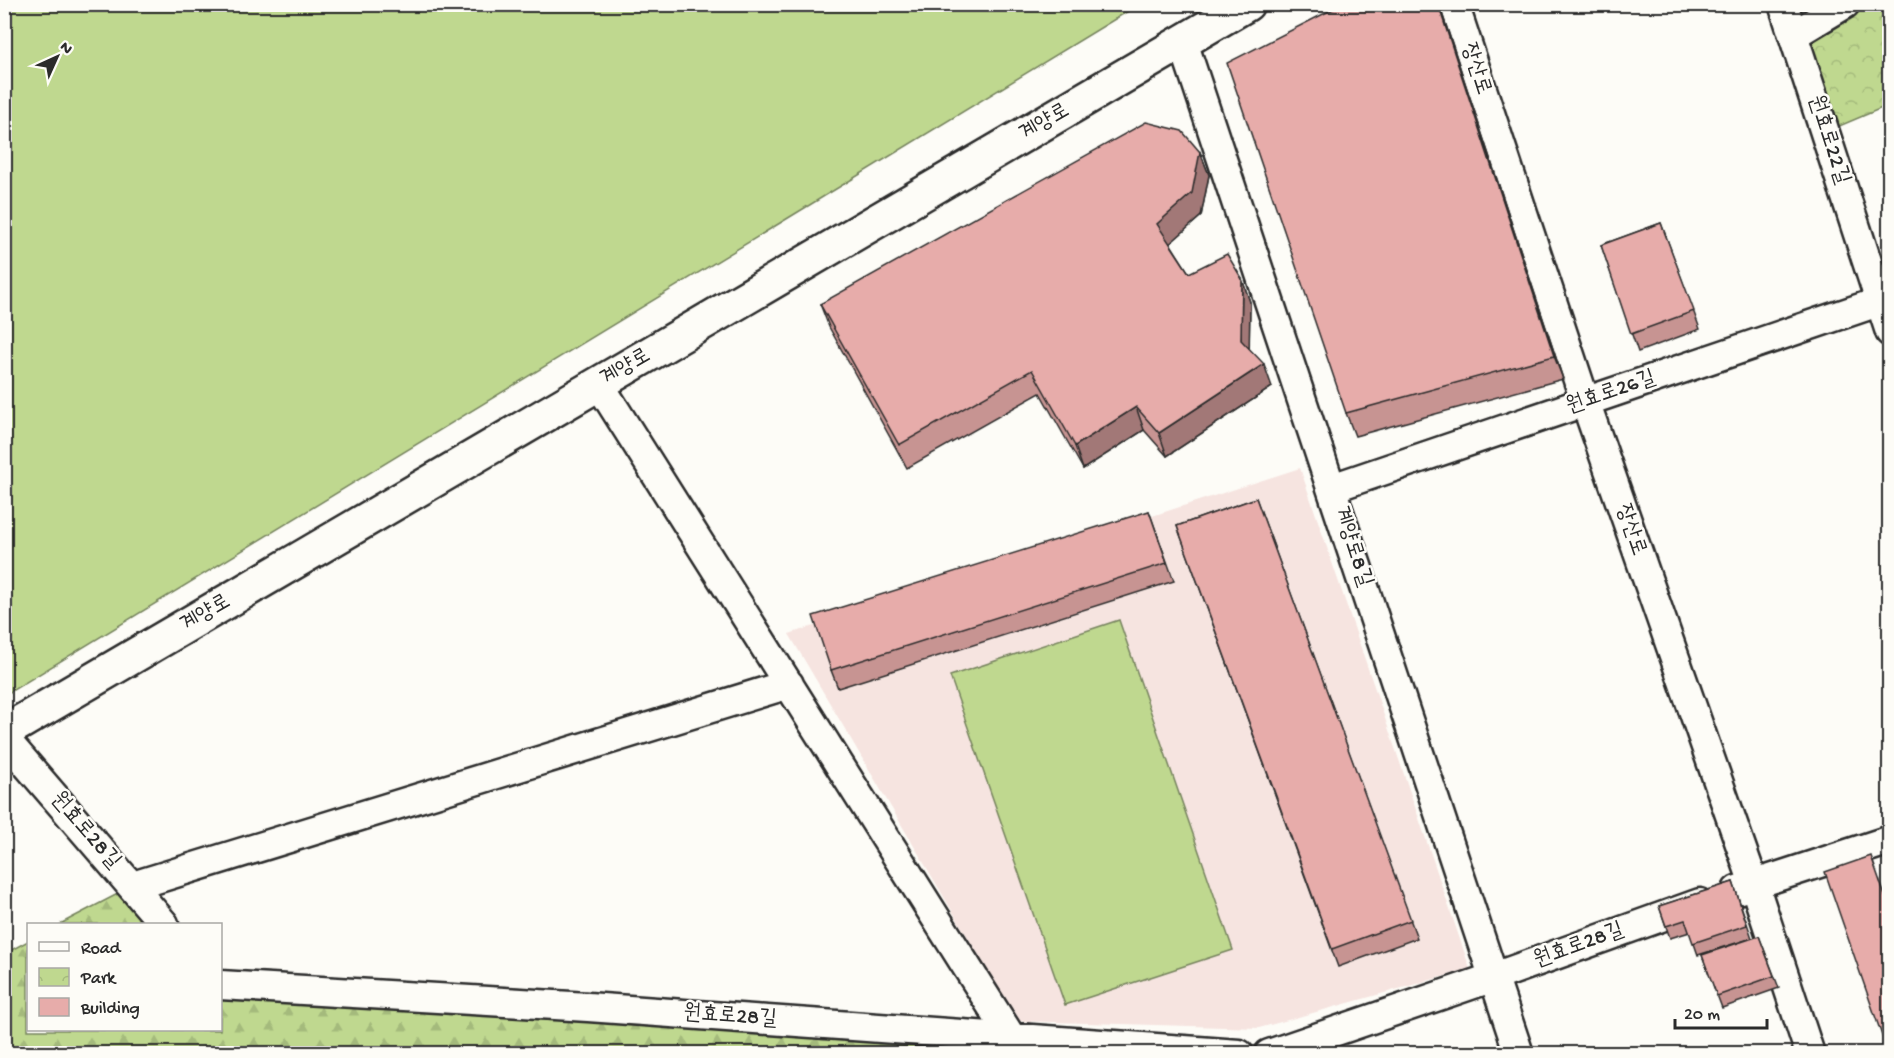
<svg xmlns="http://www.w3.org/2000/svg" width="1894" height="1058" font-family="'Gochi Hand','Poor Story',sans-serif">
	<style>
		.built { fill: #f6e4e0 }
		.forest { fill: url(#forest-firs); stroke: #75825d; stroke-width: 1.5 }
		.park { fill: url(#park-crowns); stroke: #75825d; stroke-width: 1.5 }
		.pitch { fill: #bfd88f; stroke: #75825d; stroke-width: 1.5 }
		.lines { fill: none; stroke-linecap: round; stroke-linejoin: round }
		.minor-casing { stroke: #2b2b2b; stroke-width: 33 }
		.tertiary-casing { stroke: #2b2b2b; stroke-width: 38 }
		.minor { stroke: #fdfcf7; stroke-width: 28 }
		.tertiary { stroke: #fdfcf7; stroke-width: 33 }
		.wall { fill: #c79492; stroke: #2b2b2b; stroke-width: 1.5 }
		.shaded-wall { fill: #a27877; stroke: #2b2b2b; stroke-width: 1.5 }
		.building { fill: #e7acaa; stroke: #2b2b2b; stroke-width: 1.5 }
		.labels { text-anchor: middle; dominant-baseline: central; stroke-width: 5; stroke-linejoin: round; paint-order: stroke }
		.street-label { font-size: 22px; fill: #2b2b2b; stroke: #fdfcf7 }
	</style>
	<defs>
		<pattern id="forest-firs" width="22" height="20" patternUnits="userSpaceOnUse" patternTransform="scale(1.5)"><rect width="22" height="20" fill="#bfd88f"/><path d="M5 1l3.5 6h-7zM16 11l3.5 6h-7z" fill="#a4ba7c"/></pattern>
		<pattern id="park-crowns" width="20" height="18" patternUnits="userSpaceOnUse" patternTransform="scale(1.5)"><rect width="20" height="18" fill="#bfd88f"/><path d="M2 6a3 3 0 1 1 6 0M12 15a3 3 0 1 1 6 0" fill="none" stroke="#a4ba7c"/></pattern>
	</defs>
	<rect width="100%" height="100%" fill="#fdfcf7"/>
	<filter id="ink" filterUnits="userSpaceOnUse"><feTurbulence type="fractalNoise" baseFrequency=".0167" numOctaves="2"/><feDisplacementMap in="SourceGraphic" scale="12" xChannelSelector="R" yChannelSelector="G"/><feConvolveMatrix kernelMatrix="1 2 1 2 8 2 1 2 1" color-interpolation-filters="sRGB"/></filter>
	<g filter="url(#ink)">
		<path class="built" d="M1300,468L1470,969L1259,1028L1017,1021L789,634Z"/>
		<path class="forest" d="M133,886L165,924H60Z
			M28,941V1030H220L221,985L1239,1053H5L4,954Z"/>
		<path class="park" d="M1856,5H1889V105L1830,130L1801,36Z"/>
		<path class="pitch" d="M5,4H1138V5L5,695Z
			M1119,620L1233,950L1065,1005L950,676Z"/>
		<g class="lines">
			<g class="minor-casing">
				<path id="minor" d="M1454,4L1585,401L1754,884L1810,1054
					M1783,4L1890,332
					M1795,34L1845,4
					M1183,42L1519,1054
					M599,384L1011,1037
					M1332,488L1890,298
					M4,738L164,924
					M133,886L789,684
					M1737,890L1890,840
					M220,985L588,1007L1239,1054
					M1269,1054L1494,977L1700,903"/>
			</g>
			<g class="tertiary-casing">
				<path id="tertiary" d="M4,732L1247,4"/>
			</g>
			<use href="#minor" class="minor"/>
			<use href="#tertiary" class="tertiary"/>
		</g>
		<path class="wall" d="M1439,4L1563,379L1355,436L1346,413Z
			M1200,152L1209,175L1201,216L1170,243L1189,273L1242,279L1250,302L1249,349L1272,387L1167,456L1144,430L1083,469L1040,393L907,468L829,327L820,304Z
			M1661,223L1700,329L1638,352L1601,245Z
			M1256,498L1417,938L1338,967L1177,526Z
			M1149,511L1174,581L838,688L831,670Z
			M1733,882L1752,938L1698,955L1690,932L1670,938L1659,906Z
			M1759,936L1779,988L1722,1008L1702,955Z"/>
		<path class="shaded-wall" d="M1438,4H1439L1563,379L1554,356Z
			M1200,152L1209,175L1201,216L1166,247L1157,224Z
			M1242,279L1250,302L1249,363L1241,340Z
			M1264,364L1272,387L1167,456L1159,433Z
			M1136,407L1144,430L1083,469L1075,446Z"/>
		<path class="building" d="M1343,4H1438L1554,356L1346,413L1227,63Z
			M1146,122L1182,131L1200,152L1192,193L1157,224L1189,273L1227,254L1242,279L1241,340L1264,364L1159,433L1136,407L1075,446L1032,370L899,445L820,304Z
			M1661,223L1694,311L1631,334L1601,245Z
			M1256,498L1411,920L1332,949L1177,526Z
			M1149,511L1167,563L831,670L813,616Z
			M1871,856L1890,910V1053H1888L1825,872Z
			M1733,882L1747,925L1693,943L1685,920L1666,926L1659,906Z
			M1759,936L1774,976L1717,996L1702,955Z"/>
	</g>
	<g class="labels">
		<g class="street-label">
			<text transform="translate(1475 69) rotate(72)">장산로</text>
			<text transform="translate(1045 123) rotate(-30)">계양로</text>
			<text transform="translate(1828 140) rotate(72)">원효로22길</text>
			<text transform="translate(626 368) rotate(-30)">계양로</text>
			<text transform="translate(1611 393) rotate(-19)">원효로26길</text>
			<text transform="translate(1630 530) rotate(71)">장산로</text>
			<text transform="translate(1352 547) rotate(72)">계양로8길</text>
			<text transform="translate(206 614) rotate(-30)">계양로</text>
			<text transform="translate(85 831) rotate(49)">원효로28길</text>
			<text transform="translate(1579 946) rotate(-20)">원효로28길</text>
			<text transform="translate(730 1017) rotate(4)">원효로28길</text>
		</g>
	</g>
	<rect width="1894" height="1058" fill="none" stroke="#fdfcf7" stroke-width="24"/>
	<rect x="12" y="12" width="1870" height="1034" fill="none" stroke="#2b2b2b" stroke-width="2" filter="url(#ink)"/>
	<rect x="27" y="923" width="195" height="108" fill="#fdfcf7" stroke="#a9a8a5" stroke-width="1.5"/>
	<rect x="39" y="942" width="30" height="9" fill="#fdfcf7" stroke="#a9a8a5" stroke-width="1.5"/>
	<text x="81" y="953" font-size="18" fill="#2b2b2b">Road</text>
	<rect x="39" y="968" width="30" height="18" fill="url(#park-crowns)" stroke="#a9a8a5" stroke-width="1.5"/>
	<text x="81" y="983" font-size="18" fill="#2b2b2b">Park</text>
	<rect x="39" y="998" width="30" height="18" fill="#e7acaa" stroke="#a9a8a5" stroke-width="1.5"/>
	<text x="81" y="1013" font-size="18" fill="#2b2b2b">Building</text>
	<g transform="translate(57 57) rotate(45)" stroke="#fdfcf7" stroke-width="4.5" paint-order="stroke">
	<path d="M0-4.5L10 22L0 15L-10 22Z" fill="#2b2b2b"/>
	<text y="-9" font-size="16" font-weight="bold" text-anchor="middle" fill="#2b2b2b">N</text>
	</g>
	<path d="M1675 1019v9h92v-9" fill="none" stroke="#2b2b2b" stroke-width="3"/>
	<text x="1684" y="1019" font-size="18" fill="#2b2b2b" stroke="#fdfcf7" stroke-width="4.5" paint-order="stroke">20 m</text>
</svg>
